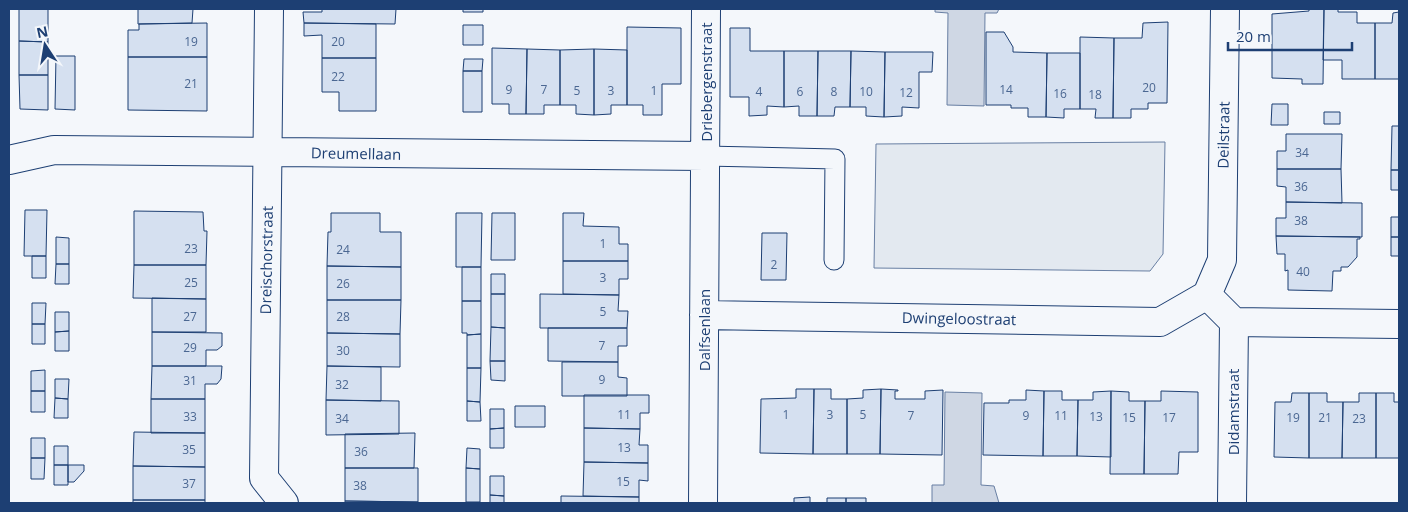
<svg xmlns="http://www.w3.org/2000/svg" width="1408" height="512" font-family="'Open Sans',sans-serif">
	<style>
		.green { fill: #e3e9f0; stroke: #687fa3 }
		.water { fill: #cfd7e4; stroke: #687fa3 }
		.building { fill: #d5e0f0; stroke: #1d3f73 }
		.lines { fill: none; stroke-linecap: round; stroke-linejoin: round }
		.service-casing { stroke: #1d3f73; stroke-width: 21 }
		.minor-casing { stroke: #1d3f73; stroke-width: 30 }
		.service { stroke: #f4f7fb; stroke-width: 19 }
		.minor { stroke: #f4f7fb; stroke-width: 28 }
		.labels { text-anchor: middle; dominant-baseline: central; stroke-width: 4; stroke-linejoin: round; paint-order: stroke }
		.number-label { font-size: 12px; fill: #4b6792 }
		.street-label { font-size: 15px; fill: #1d3f73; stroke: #f4f7fb }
	</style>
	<rect width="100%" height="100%" fill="#f4f7fb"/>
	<path class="green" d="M1165,142L1163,254L1150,271L874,268L876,144Z"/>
	<path class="water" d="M935,9H999L997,13H985L984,106L947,105L948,13L935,12Z
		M945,392L982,393L981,485L994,486L999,503H932V485H944Z"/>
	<path class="building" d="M19,9H48V42L19,41Z
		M138,9H193L192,23L138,24Z
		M322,9H396L395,24L304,23L303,12H322Z
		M463,9H483V12H463Z
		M1309,9H1324L1323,84H1302V79L1272,78V14L1309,11Z
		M1324,9H1338V12H1357V23H1375V79H1342V60H1323Z
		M1399,12V79H1375V23H1392L1393,13Z
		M1168,22L1167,103H1148V109H1131V118H1113L1114,38H1142L1143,23Z
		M207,23V57H128V30H139V24Z
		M304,23L376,24V58H322V35L304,36Z
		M463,25H483V45H463Z
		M627,27L681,28V84H662V115H643V105H627Z
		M730,28H750V51H784V107L767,106V115L749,116V97H730Z
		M986,32H1004L1013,47V52L1047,53L1046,117H1028V108H1011V105H986Z
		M1080,37L1114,38L1113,118H1095L1096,109H1080Z
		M19,41L48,42V75H19Z
		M492,48L527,49L526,114H509V104H492Z
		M527,49L560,50V105H544V114H526Z
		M594,49V115L576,114V105H560V50Z
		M594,49L627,50V105H611V114L594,115Z
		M784,51H818L817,116H799V106L784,107Z
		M818,51H851L850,107H835L834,116H817Z
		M851,51L885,52L884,117L866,116V107H850Z
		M885,52H933L932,72H919V108L902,107V116L884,117Z
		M1047,53H1080V109H1064V118L1046,117Z
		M56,56H75V110L55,109Z
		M128,57H207V111L128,110Z
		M322,58H376V111H339V92H322Z
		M464,59H483L482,71H463Z
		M463,71H482V112H463Z
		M19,75H48V110L20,109Z
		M1272,104H1288V125H1271Z
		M1324,112H1340V124H1324Z
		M1392,126H1399V170H1391Z
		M1286,134H1342L1341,169H1277V151H1286Z
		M1277,169H1341L1342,203L1286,202V187L1277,186Z
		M1391,170H1399V190H1391Z
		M1286,202L1362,203V237L1276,236V218H1286Z
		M25,210H47L46,256H24Z
		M134,211L203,212L204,231H207L206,265H134Z
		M331,213H380V232H401V267L327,266L328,232H331Z
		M456,213H482L481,267H456Z
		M492,213H515V260H491Z
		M563,213H584L583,226L619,227V244H628V261H563Z
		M1391,217H1399V237H1391Z
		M762,233H787L786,280H761Z
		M1276,236L1360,237V239H1357V257L1348,267H1341V271H1333L1332,291L1288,290V270L1285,271V254H1277Z
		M56,237L69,238V264H56Z
		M1391,237H1399V256H1391Z
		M32,256H46V278H32Z
		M563,261H628V279H619V295L563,294Z
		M56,264H69V284H55Z
		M134,265H206V299L133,298Z
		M327,266L401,267V300H327Z
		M462,267H481V301H462Z
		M491,274H505V294H491Z
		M491,294H505V328L491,327Z
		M540,294L619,295L618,311H628L627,328H540Z
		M152,298L206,299V332H152Z
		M327,300H401L400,334L327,333Z
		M462,301H481V334L467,335V333H462Z
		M32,303H46L45,324H32Z
		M55,312H69V331L55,332Z
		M32,324H45V344H32Z
		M491,327L505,328V361H490Z
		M548,328H627V346H618V362L548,361Z
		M69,331V351H55V332Z
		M152,332L222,333V346L217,350H206V366H152Z
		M327,333L400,334V367L327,366Z
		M481,334V368H467V335Z
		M490,361H505V381L491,380Z
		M562,362H618V377L627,378V396H562Z
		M152,366H222L221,379L217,384H205V399H151Z
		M327,366L381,367V401L326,400Z
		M467,368H481L480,402L467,401Z
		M45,370V391H31V371Z
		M55,379H69L68,399L55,398Z
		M796,389H814L813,454L760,453L761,399L796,398Z
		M814,389H831V399H847V454H813Z
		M881,389L898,390V391H895V399H925V391L943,390L942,455L880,454Z
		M881,389L880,454H847V399L863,398V390Z
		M1026,390L1044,391L1043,456L983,455L984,403H1009V400H1026Z
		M31,391H45V412H31Z
		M1044,391H1062V400H1078L1077,456H1043Z
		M1111,391V457L1077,456L1078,400H1093V392Z
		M1111,391L1129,392V401H1145L1144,474H1110Z
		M1161,391L1198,392V452H1179L1178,474H1144L1145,401H1161Z
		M1292,393H1309V458L1274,457L1275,402H1291Z
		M1309,393H1327V402H1343L1342,458H1309Z
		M1359,393H1376V458H1342L1343,402H1359Z
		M1376,393H1394V402H1399V458H1376Z
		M584,395H649V413H640V429L584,428Z
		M55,398L68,399V418H54Z
		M151,399H205V433H151Z
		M326,400L399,401V434L326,435Z
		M467,401L480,402L481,421H467Z
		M515,406H545V427H515Z
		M490,409H504V428L490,429Z
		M504,428V448H490V429Z
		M584,428L640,429L639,445H648V463L584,462Z
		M134,432L205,433V467L133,466Z
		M415,433L414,468H345V434Z
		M31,438H45V458H31Z
		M54,446H68V465H54Z
		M467,448L480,449V469L466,468Z
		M31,458H45L44,479H31Z
		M584,462L648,463V481L639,480V497L583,496Z
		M54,465H68V485H54Z
		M68,465H84V471L74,482H68Z
		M133,466L205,467V500H133Z
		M345,468H418V502L345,501Z
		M466,468L480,469V502H466Z
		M490,476H504V496L490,495Z
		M490,495L504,496V503H490Z
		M561,496L639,497V503H561Z
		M810,497V503H794V498Z
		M827,498H846V503H827Z
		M846,498H866V503H846Z
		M133,500H205V503H133Z
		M345,501L418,502V503H345Z"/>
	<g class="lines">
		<g class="service-casing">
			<path id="service" d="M705,156L835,159L834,260"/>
		</g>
		<g class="minor-casing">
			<path id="minor" d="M269,9L264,478L284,503
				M9,160L54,150L705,156
				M1207,295L1234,322L1399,324
				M704,315L1160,322L1207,295L1222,260L1225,9
				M703,503L706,9
				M1232,503L1234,322"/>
		</g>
		<use href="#service" class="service"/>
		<use href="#minor" class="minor"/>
	</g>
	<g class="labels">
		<g class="number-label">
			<text x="191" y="41">19</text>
			<text x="338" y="41">20</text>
			<text x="338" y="76">22</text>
			<text x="191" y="83">21</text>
			<text x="1149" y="87">20</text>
			<text x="509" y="89">9</text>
			<text x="544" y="89">7</text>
			<text x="1006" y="89">14</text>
			<text x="577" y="90">5</text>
			<text x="611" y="90">3</text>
			<text x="654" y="90">1</text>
			<text x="759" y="91">4</text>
			<text x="800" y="91">6</text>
			<text x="834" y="91">8</text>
			<text x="866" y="91">10</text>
			<text x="906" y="92">12</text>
			<text x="1060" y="93">16</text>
			<text x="1095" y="94">18</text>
			<text x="1302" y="152">34</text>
			<text x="1301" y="186">36</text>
			<text x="1301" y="220">38</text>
			<text x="603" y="243">1</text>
			<text x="191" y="248">23</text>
			<text x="343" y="249">24</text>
			<text x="774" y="264">2</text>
			<text x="1303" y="271">40</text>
			<text x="603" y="277">3</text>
			<text x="191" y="282">25</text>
			<text x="343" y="283">26</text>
			<text x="603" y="311">5</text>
			<text x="190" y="316">27</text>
			<text x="343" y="316">28</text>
			<text x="602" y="345">7</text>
			<text x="190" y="347">29</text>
			<text x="343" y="350">30</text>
			<text x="602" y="379">9</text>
			<text x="190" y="380">31</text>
			<text x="342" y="384">32</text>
			<text x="624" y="414">11</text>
			<text x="786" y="414">1</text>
			<text x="830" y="414">3</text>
			<text x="863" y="414">5</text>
			<text x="911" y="415">7</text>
			<text x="1026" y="415">9</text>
			<text x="1061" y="415">11</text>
			<text x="190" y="416">33</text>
			<text x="1096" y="416">13</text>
			<text x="1129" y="417">15</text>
			<text x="1169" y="417">17</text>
			<text x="1293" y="417">19</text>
			<text x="1325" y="417">21</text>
			<text x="342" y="418">34</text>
			<text x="1359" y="418">23</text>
			<text x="624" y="447">13</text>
			<text x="189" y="449">35</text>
			<text x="361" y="451">36</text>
			<text x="623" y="481">15</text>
			<text x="189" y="483">37</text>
			<text x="360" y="485">38</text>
		</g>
		<g class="street-label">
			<text transform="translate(706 82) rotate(-90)">Driebergenstraat</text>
			<text transform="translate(1223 135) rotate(-89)">Deilstraat</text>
			<text transform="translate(356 153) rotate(1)">Dreumellaan</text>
			<text transform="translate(266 260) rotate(-89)">Dreischorstraat</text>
			<text transform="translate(959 318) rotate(1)">Dwingeloostraat</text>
			<text transform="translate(704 330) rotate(-90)">Dalfsenlaan</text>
			<text transform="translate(1233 412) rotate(-90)">Didamstraat</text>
		</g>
	</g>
	<rect width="1408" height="512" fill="none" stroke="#1d3f73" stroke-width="20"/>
	<g transform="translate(45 45) rotate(348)" stroke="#f4f7fb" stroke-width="4" paint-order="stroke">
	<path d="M0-4L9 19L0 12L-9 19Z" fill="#1d3f73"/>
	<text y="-8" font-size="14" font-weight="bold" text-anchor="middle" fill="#1d3f73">N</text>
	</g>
	<path d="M1228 42v8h124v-8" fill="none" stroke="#1d3f73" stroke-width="2.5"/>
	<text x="1236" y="42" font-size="15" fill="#1d3f73" stroke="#f4f7fb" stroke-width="4" paint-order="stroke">20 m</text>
</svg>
